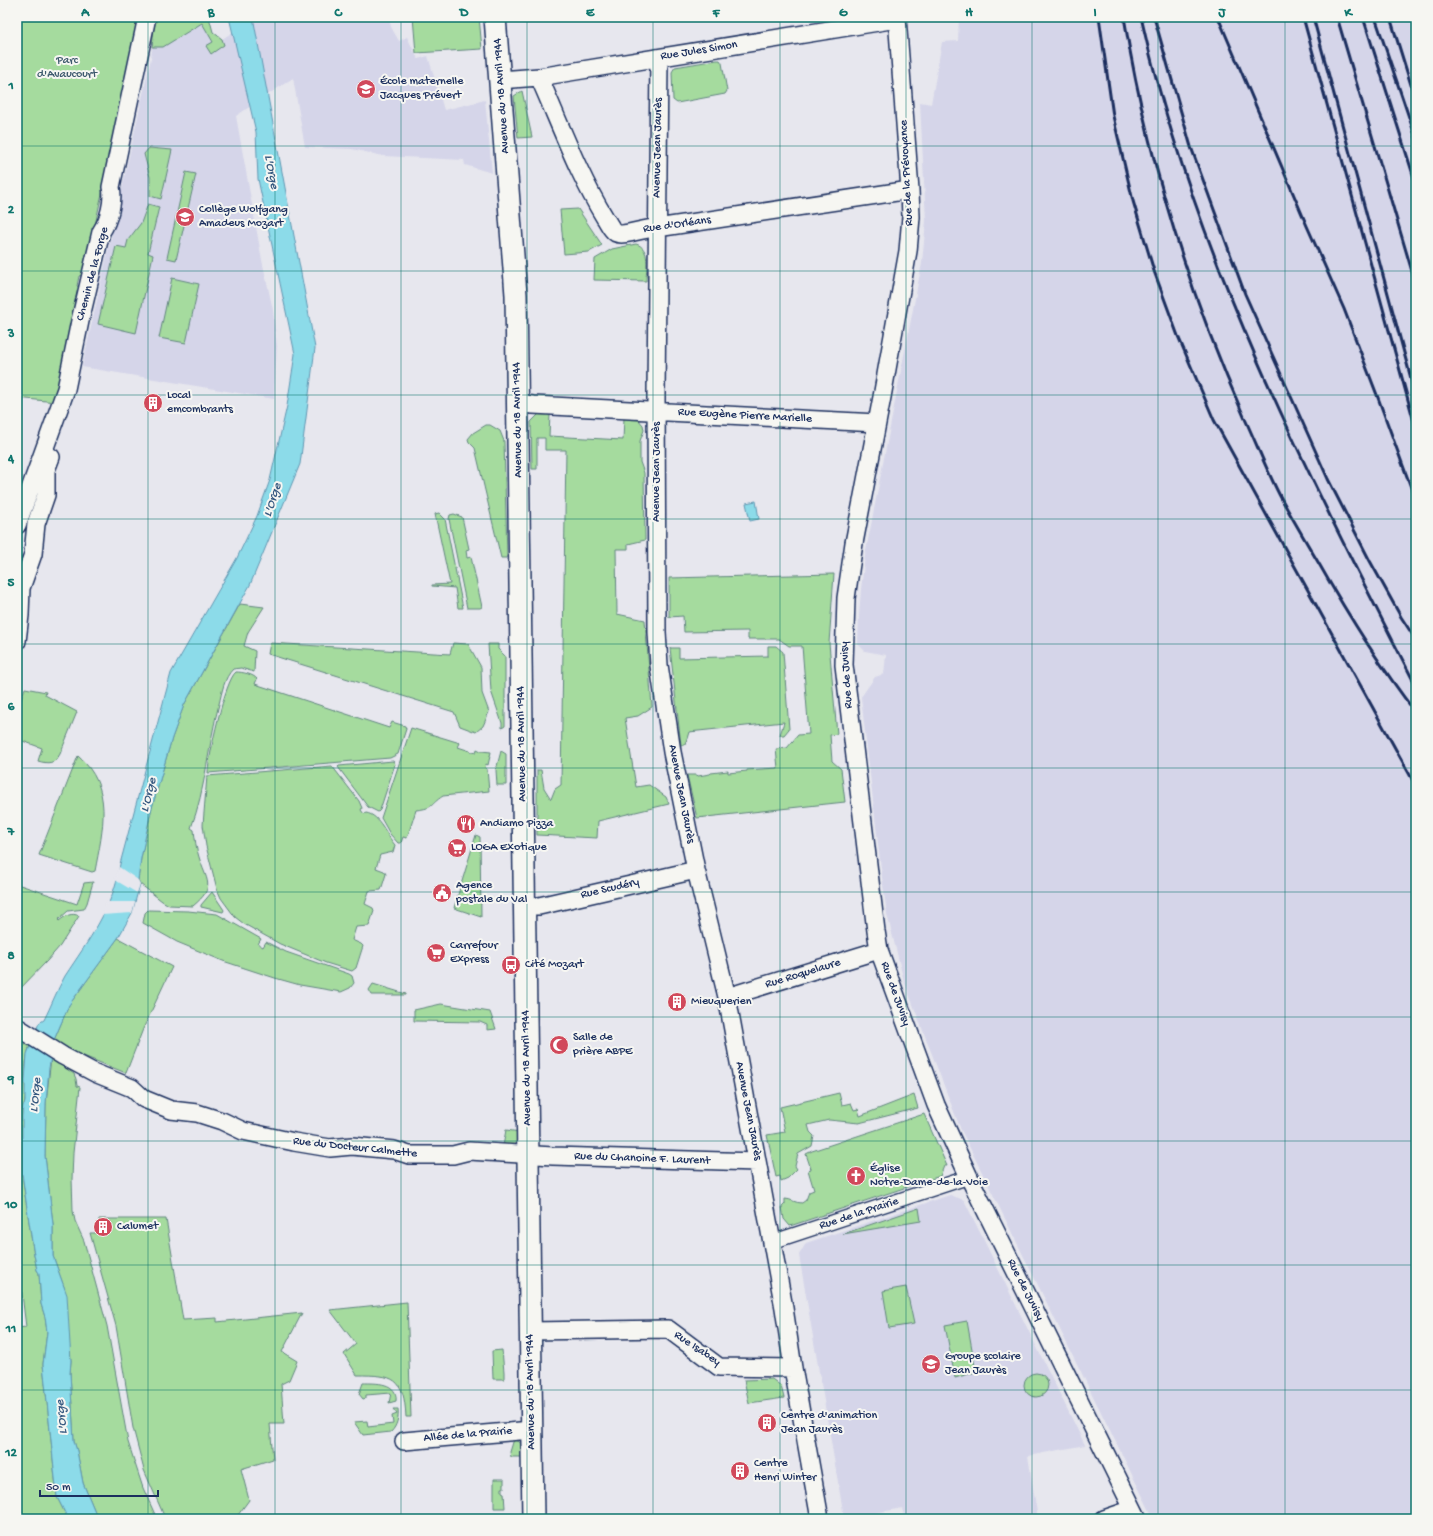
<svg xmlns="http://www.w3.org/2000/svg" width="1433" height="1536" font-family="'Gochi Hand',sans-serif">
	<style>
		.built { fill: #d5d5e9 }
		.green { fill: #a5db9e; stroke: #60857e }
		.water { fill: #8cdbe9; stroke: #5f96b1 }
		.pier { fill: #e7e7ee }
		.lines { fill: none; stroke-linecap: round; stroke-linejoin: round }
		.pedestrian-casing { stroke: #1b2f5e; stroke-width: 16 }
		.minor-casing { stroke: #1b2f5e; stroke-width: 20 }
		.tertiary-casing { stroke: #1b2f5e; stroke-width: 24 }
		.pedestrian { stroke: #f6f6f2; stroke-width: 13 }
		.minor { stroke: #f6f6f2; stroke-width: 17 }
		.tertiary { stroke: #f6f6f2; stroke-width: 21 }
		.rail { stroke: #1b2f5e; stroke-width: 3 }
		.grid { fill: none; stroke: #0f766e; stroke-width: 1; stroke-opacity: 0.55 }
		.labels { text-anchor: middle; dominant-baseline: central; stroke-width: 4; stroke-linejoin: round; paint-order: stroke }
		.street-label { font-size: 12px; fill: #1b2f5e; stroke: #f6f6f2 }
		.park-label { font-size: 12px; fill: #3e5a6e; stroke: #f6f6f2 }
		.poi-label { font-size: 12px; fill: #1b2f5e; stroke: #f6f6f2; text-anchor: start }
		.water-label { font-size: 13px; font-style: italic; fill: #375a81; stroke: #f6f6f2 }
		.neatline { fill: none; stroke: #0f766e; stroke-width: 1.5 }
		.grid-label { font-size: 13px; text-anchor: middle; font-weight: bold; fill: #0f766e }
	</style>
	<rect width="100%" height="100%" fill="#e7e7ee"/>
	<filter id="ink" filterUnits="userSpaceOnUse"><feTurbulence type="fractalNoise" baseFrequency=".025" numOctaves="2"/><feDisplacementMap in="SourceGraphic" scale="8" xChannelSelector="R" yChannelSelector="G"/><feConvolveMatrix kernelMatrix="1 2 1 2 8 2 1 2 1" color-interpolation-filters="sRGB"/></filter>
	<g filter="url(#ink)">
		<path class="built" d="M155,17H209L213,32L222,39L257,17H389L391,27L399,41L407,37L418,59L428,56L444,110L485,100L492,173L465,165L464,160L383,156L352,149L305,147L293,78L236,116L262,260L273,310L277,346L274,399L82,367L151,58Z
			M959,17H1416V1519H1154L961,1130L904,981L887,914L882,877L861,697L875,677L884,674L886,655L865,651L858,644L859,616L861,589L865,556L922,263L926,221L920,102L931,104L942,42L958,41Z
			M950,1195L964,1200L1085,1445L1028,1456L1038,1519H905L902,1508L850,1518L849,1516L844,1517L799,1255L806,1243Z"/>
		<path class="green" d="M17,17H137L133,53L84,275L79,276L77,286L81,288L63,362L56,402L17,398Z
			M155,17H209L213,32L222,39L224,45L211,54L206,46L213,42L202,23L163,47H152Z
			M413,17H479L482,49L416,53Z
			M717,60H720L722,63L727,91L725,94L677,103L673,100L672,72L675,67Z
			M522,91L532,137L518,138L514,96Z
			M149,148L172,150L161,199L150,196V177L144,154Z
			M186,172L196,174L176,260L167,258Z
			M148,204L159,207L148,253L153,255L136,333L98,324L116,246L126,248L128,240L141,223Z
			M578,209L602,245L589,252L564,254L560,210Z
			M636,244C651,248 646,269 646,281L594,280L595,259L612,249Z
			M172,278L199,284L186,343L159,338Z
			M540,413L550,414L549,436L623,440L624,418L638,419L643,425L644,430L640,441V462L644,473L645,540L628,544V549H616L617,614L645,620L652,707L638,716L625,718L636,787L649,785L666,797L669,804L598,821L597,838L537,835V770H541L544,788L551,799L555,789L561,785L566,450H545V438H537V469H532L531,422Z
			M486,425H490L500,431L504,441L507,558H501L475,448L469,442L468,439L473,433Z
			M439,513L445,519L463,608H458L455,588L432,586V585L450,584L435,514Z
			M454,514L462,517L469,549L466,550L467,558L471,557L482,607L480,608H467L449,519L450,515Z
			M834,574L829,643L837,734L830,735L832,761L841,769L845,802L697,818L687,775H697L698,776L710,774L711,773L728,771V773L747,771V770L778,768L776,749L787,748L798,735L809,734L802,646H789L779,639H748V631L684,632L683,616L669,617V578Z
			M240,604L264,607L248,632L244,646L255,651L254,672L241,668L233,669C224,678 222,692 219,704C208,745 206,788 191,828L194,830C195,839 196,848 199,857C206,881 217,886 193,906L169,905L162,901L140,884L138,880L141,858L151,811L172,738L184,705Z
			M270,643L450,654L453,643L468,644L481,667L482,693L489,712L483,726L476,732L460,726L454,712L268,654Z
			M488,644H498V649L505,656V726L502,728V723L491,691Z
			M768,646H776L783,652L789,729L784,735H780L784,722L689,732L685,745H681L670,648H679V658L768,656Z
			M236,672C242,672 253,674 257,679L255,684L389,728L392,722L405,726L406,729L398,754L390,758L208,773C208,758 225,680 236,672Z
			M25,688L46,692L45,695L77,712L60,754C55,764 48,764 38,761L42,748L17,739V711Z
			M411,728L460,743L458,747L476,753L477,749L481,751L491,752L488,765L486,764L485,768L487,769L489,791L443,796C429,805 435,808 416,810L407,838L403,837L401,843H398L390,834L381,818Z
			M501,751L506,754V785H497L496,770Z
			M78,756C114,787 103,829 95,871L92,872L39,855Z
			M393,761L395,764L380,810L378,812L368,807L338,767L339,766Z
			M332,766L359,801L362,808L361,810L364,814L366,813C380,815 386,835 395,845L393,852L380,855L376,868L384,871L386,874L381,890L369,891L365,904L373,908L374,911L369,926L356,927L352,940L361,944L363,946L356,968L352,971L326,963L280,944L244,924L235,917L221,898L217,889L206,846L203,825L207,776Z
			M476,835L480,837L481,917L454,908Z
			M93,882L87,903L84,909L68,911L58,920L59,921C65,916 72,912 79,916L60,946L47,961L17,992V884L77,904L84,883Z
			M212,892L224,910L223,912L201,907V905Z
			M148,910L188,911L217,914L261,939L258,944L263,947L266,942L286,952L349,974L352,976L354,983L350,988L341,992L300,985L275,978L223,961L177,942L143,923L145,913Z
			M118,938L172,967L143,1029L126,1073L71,1051L54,1040L69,1005Z
			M373,984L406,994V995H372L369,990Z
			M441,1004L490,1012L496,1029L487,1030V1025L480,1022L414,1021V1010Z
			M17,1039L30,1045C26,1057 25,1069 25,1081C25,1090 27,1099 23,1106L22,1174L33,1249L37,1270L39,1273L41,1304L45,1317L47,1332L43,1364L57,1497L68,1519H17V1328L26,1327L17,1253Z
			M51,1058L74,1074L76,1079L77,1086L80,1087L73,1153L72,1179L73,1211L75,1221L84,1241L107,1326L128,1442L143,1488L157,1519H98L83,1483L77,1451L74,1441L70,1373L71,1361L64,1287L53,1256V1224L45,1156L46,1103Z
			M839,1093L842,1105L851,1103L854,1110L858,1109L860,1116L914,1095L918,1108L859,1123L829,1120L808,1125L810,1132L814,1136L812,1146L798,1154L795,1166L797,1169L788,1178L781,1181L780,1176L776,1177L767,1135L785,1132L780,1107Z
			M924,1114L947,1166H944L940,1176L790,1226L784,1219L782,1207L785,1204V1199C791,1199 795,1203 802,1203L806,1200L809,1192L814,1190L808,1170L811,1169L806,1154L812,1151Z
			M506,1130L520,1132L518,1139L513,1146H503Z
			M919,1208L921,1221L843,1234Z
			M99,1219H166L183,1320L217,1318V1322L302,1313L282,1352L297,1361L289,1380L281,1384L284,1424H270L273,1459L241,1469L249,1500L235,1519H165V1518L144,1470L133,1428L116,1326L90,1233H100Z
			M906,1287L914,1324L889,1328L883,1291Z
			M407,1302L411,1417H406C404,1377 394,1375 357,1375L344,1354L356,1344L330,1310Z
			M967,1321L976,1372L955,1378L945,1325Z
			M502,1350L504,1372V1379H493L492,1351Z
			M1024 1385a12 12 0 1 1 24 0a12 12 0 1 1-24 0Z
			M772,1379L781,1386L784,1398L749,1403L744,1380Z
			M363,1383C376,1383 398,1382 396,1401L389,1403L391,1393L366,1395V1398L363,1399L359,1394Z
			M393,1409H398C399,1417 397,1426 391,1432L363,1435L354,1422L367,1421L368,1427L393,1424L392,1416L397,1414Z
			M514,1439L521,1443L524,1457H511L510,1452Z
			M494,1479H504V1488H502V1492L504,1493L505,1508H494Z"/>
		<path class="water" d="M229,17H253L315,348L300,464L250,585L184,705L172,738L151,811L141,858L138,880L140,884L132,913L118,938L69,1005L54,1040L49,1068L46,1103L45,1156L53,1224V1256L67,1295L71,1361L70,1373L74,1441L77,1451L83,1483L98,1519H68L57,1497L43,1364L47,1332L45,1317L41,1304L39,1273L37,1270L33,1249L22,1174V1116L23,1106L25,1102V1080L27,1054L39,1023L44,1020C51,1006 57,990 65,976C88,941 114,907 120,864L171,673L237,558L257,516L270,480L287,406L295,354L258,179L256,132Z
			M756,501L759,519L750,521L746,503Z"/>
		<path class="pier" d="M119,867L138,880L140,884L137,893L115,880Z
			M107,902H135L132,913L102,915Z"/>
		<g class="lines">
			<g class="pedestrian-casing">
				<path id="pedestrian" d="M772,1242L969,1177"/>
			</g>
			<g class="minor-casing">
				<path id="minor" d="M897,17L910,190L911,217L908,251L882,397L854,543L846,598L844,665L876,931L879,950L936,1105L969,1177L1138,1519
					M659,58L656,395L657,632L659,665L672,752L696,870L727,997L784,1308L793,1368L820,1519
					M539,77C560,124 578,174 605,218C608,222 611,230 616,233C624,237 647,227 657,228L910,190
					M500,80L539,77L897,19
					M517,403L533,405L877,423
					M17,525L66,389L80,321L101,232C109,220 114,201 111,187L147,17
					M17,641L20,615L21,588L33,554L36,524L46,495V470L51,457
					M524,906H539L696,870
					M727,997L879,950
					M17,1027L63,1056L95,1073L132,1088L144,1099L171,1110L197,1113L222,1121L243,1131L294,1142L330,1148L352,1146L394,1150L409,1155H453L469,1151L553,1156L757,1162
					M530,1331L668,1329L719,1367L793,1368
					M404,1441L531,1430
					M1104,1519L1133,1509"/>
			</g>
			<g class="tertiary-casing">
				<path id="tertiary" d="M495,17L516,295L533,1519"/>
			</g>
			<use href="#pedestrian" class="pedestrian"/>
			<use href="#minor" class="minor"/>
			<use href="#tertiary" class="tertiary"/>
			<path class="rail" d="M1099,17L1113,116L1133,201L1154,271L1178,336L1214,420L1416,786
				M1124,17C1147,156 1188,291 1245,419C1257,445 1267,471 1280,496C1292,518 1305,540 1318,562C1348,615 1379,665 1416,713
				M1141,17C1194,254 1306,471 1416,686
				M1154,17L1191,147L1245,294L1328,479L1370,561L1401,617L1416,640
				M1218,17L1307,226L1344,309L1377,395L1416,501
				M1303,17L1416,429
				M1313,17L1416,397
				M1337,17L1416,285
				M1363,17L1416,184
				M1375,17L1416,138
				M1390,17L1416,101"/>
		</g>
	</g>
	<path class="grid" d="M148,17V1519M275,17V1519M401,17V1519M527,17V1519M653,17V1519M780,17V1519M906,17V1519M1032,17V1519M1158,17V1519M1285,17V1519M17,146H1416M17,271H1416M17,395H1416M17,519H1416M17,644H1416M17,768H1416M17,892H1416M17,1017H1416M17,1141H1416M17,1265H1416M17,1390H1416"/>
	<defs>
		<g id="school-disc" transform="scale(1)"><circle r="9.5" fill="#d1495b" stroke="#f6f6f2"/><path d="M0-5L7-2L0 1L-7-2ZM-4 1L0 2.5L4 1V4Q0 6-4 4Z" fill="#fff"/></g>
		<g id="building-disc" transform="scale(1)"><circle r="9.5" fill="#d1495b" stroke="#f6f6f2"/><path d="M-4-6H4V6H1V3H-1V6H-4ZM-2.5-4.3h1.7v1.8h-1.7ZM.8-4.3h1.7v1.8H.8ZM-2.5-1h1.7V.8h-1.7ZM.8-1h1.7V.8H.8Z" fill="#fff"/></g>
		<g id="restaurant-disc" transform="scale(1)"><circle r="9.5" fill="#d1495b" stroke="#f6f6f2"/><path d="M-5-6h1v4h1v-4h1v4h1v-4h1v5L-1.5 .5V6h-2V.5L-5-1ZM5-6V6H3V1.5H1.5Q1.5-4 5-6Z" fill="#fff"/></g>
		<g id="supermarket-disc" transform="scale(1)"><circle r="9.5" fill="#d1495b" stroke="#f6f6f2"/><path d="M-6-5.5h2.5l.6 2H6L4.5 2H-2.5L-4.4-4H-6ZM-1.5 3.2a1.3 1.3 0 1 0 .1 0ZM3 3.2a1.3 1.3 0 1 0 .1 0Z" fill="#fff"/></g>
		<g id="civic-disc" transform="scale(1)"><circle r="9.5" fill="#d1495b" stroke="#f6f6f2"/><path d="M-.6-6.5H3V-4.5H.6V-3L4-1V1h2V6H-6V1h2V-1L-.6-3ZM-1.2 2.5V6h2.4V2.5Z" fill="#fff"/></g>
		<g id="bus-disc" transform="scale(1)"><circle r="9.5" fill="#d1495b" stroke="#f6f6f2"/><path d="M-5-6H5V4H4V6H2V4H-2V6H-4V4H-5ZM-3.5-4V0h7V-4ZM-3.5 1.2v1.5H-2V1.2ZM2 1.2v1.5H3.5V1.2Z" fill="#fff"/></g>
		<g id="mosque-disc" transform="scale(1)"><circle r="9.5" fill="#d1495b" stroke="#f6f6f2"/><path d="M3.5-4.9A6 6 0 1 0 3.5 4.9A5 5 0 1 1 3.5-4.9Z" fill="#fff"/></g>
		<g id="church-disc" transform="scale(1)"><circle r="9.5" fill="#d1495b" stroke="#f6f6f2"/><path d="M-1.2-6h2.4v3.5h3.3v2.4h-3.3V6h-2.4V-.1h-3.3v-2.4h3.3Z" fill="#fff"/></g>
	</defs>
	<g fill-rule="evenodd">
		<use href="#school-disc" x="366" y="89"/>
		<use href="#school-disc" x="185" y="217"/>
		<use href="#building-disc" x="153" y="403"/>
		<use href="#restaurant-disc" x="466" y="824"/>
		<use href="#supermarket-disc" x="457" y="848"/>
		<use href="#civic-disc" x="442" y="893"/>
		<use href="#supermarket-disc" x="436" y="953"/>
		<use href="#bus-disc" x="511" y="965"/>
		<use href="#building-disc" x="677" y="1002"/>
		<use href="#mosque-disc" x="559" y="1045"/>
		<use href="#church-disc" x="856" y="1176"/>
		<use href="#building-disc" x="103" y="1227"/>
		<use href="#school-disc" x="931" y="1364"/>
		<use href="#building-disc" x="767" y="1423"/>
		<use href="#building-disc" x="740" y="1471"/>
	</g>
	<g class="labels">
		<g class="street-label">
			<text transform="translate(699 51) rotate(-9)">Rue Jules Simon</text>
			<text transform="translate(502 96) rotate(-94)">Avenue du 18 Avril 1944</text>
			<text transform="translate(658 148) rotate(-89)">Avenue Jean Jaurès</text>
			<text transform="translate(907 173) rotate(-93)">Rue de la Prévoyance</text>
			<text transform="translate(677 225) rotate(-8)">Rue d'Orléans</text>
			<text transform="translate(93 274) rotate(-75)">Chemin de la Forge</text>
			<text transform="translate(745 416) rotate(3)">Rue Eugène Pierre Marielle</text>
			<text transform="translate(518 420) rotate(-91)">Avenue du 18 Avril 1944</text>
			<text transform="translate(657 472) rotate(-90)">Avenue Jean Jaurès</text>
			<text transform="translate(847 675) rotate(-94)">Rue de Juvisy</text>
			<text transform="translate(522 744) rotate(-91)">Avenue du 18 Avril 1944</text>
			<text transform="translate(681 794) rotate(79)">Avenue Jean Jaurès</text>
			<text transform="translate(610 889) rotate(-13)">Rue Scudéry</text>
			<text transform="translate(803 974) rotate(-17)">Rue Roquelaure</text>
			<text transform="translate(895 994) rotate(70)">Rue de Juvisy</text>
			<text transform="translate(527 1068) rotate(-91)">Avenue du 18 Avril 1944</text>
			<text transform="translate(748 1111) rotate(79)">Avenue Jean Jaurès</text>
			<text transform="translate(355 1148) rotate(6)">Rue du Docteur Calmette</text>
			<text transform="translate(642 1159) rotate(2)">Rue du Chanoine F. Laurent</text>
			<text transform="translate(859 1214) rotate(-18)">Rue de la Prairie</text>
			<text transform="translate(1025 1290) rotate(63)">Rue de Juvisy</text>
			<text transform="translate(697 1349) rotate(34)">Rue Isabey</text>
			<text transform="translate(531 1392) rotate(-91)">Avenue du 18 Avril 1944</text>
			<text transform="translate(468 1435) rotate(-5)">Allée de la Prairie</text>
		</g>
		<g class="park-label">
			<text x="67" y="61">Parc<tspan x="67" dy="14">d'Avaucourt</tspan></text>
		</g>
		<g class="poi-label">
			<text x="380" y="82">École maternelle<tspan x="380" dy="14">Jacques Prévert</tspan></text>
			<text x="199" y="210">Collège Wolfgang<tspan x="199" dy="14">Amadeus Mozart</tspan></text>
			<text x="167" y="396">Local<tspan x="167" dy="14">emcombrants</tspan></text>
			<text x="480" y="824">Andiamo Pizza</text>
			<text x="471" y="848">LOGA Exotique</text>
			<text x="456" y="886">Agence<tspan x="456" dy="14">postale du Val</tspan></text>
			<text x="450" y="946">Carrefour<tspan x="450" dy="14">Express</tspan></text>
			<text x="525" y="965">Cité Mozart</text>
			<text x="691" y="1002">Mieuquerien</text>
			<text x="573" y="1038">Salle de<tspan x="573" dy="14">prière ABPE</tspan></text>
			<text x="870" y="1169">Église<tspan x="870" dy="14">Notre-Dame-de-la-Voie</tspan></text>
			<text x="117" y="1227">Calumet</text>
			<text x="945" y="1357">Groupe scolaire<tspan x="945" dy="14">Jean Jaurès</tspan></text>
			<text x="781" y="1416">Centre d'animation<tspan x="781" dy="14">Jean Jaurès</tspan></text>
			<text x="754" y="1464">Centre<tspan x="754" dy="14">Henri Winter</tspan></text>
		</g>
		<g class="water-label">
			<text transform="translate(271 172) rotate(79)">L'Orge</text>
			<text transform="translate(273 500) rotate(-72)">L'Orge</text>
			<text transform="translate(149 795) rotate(-76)">L'Orge</text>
			<text transform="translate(36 1095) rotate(-84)">L'Orge</text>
			<text transform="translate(62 1417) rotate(-96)">L'Orge</text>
		</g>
	</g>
	<rect width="1433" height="1536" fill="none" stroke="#f6f6f2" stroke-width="44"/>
	<path d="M40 1490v6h118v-6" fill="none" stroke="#1b2f5e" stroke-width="2"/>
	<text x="46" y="1490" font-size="12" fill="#1b2f5e" stroke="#f6f6f2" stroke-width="3" paint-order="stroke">50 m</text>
	<rect x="22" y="22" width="1389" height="1492" class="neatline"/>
	<g class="grid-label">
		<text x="85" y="16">A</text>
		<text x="211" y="16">B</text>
		<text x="338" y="16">C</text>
		<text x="464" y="16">D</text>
		<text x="590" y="16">E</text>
		<text x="716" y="16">F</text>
		<text x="843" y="16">G</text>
		<text x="969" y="16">H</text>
		<text x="1095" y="16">I</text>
		<text x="1222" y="16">J</text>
		<text x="1348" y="16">K</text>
		<text x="11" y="89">1</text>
		<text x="11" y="213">2</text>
		<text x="11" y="337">3</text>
		<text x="11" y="462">4</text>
		<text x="11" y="586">5</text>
		<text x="11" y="710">6</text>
		<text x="11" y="835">7</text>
		<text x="11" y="959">8</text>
		<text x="11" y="1083">9</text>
		<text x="11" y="1208">10</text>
		<text x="11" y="1332">11</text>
		<text x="11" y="1456">12</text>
	</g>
</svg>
